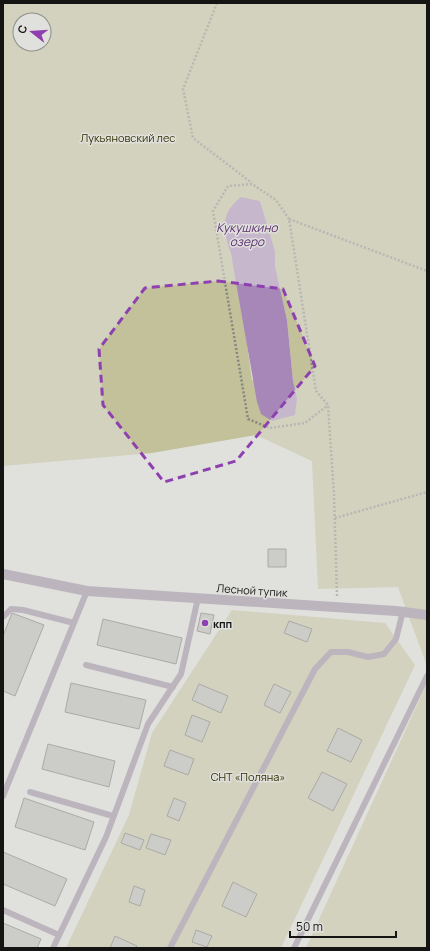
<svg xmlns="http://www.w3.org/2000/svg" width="430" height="951" font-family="Manrope,sans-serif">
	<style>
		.green { fill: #c2c199; fill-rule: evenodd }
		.water { fill: #a786b8 }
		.building { fill: #b3b3af; stroke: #686864 }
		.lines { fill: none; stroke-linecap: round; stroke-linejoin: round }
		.path { stroke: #868684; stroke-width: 2.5; stroke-dasharray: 2 2; stroke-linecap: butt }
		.service { stroke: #918299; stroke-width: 6 }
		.minor { stroke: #918299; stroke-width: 10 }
		.marked { fill: none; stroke: #8e40b0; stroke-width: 3; stroke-dasharray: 8 5; stroke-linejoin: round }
		.poi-dot { fill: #8e40b0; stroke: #e0e0dc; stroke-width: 1.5 }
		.labels { text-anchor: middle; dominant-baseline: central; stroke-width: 3; stroke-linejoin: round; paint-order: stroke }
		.park-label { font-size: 11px; fill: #333000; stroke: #e0e0dc }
		.street-label { font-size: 11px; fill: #141413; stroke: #e0e0dc }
		.poi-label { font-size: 11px; font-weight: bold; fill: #141413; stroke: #e0e0dc; text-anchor: start }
		.water-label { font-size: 12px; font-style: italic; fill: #5d3271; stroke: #e0e0dc }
	</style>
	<rect width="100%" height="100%" fill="#e0e0dc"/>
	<path class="green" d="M3,3H427V666L398,587L318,589L312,461L256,435L152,453L3,466ZM20,20H44V44H20ZM260,201L275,251V266L287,320L293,381L297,398L252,380C245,332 241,282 225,237Z
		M232,610L385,623L415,665L281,948H66L129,815L152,733Z
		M427,683V948H306Z"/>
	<path class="water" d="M241,197L260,201L275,251V266L287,320L293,381L297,398L295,415L272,421L261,414L257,402L231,254C222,230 220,214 241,197Z"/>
	<path class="building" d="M268,549H286V567H268Z
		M12,613L44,625L15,696L3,691V636Z
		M201,613L214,615L210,634L197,631Z
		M103,619L182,638L176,664L97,645Z
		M289,621L312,629L307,642L284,633Z
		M71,683L146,700L139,729L65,712Z
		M199,684L228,696L221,713L192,700Z
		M274,684L291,692L280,713L264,705Z
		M192,715L210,722L202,742L185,735Z
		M338,728L362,740L351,762L327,751Z
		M48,744L115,761L109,787L42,769Z
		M170,750L194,759L188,775L164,766Z
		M322,772L347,784L333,811L308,798Z
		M24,798L94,822L85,850L15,827Z
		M174,798L186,803L179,821L167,816Z
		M125,833L144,840L140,850L121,843Z
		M151,834L171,840L165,855L146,848Z
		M3,852L67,879L55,906L3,884Z
		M233,882L257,894L246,917L222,906Z
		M134,886L145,890L140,906L129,902Z
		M3,923L41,939L37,948H3Z
		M196,930L212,936L207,947L192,942Z
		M115,936L137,946L136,948H110Z"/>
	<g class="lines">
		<path class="path" d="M217,3L183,89L193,138L252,183
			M289,219L276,200L252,184L228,186L213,211L248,419L270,428L305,423L328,405
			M335,518L427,492
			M337,596L334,495L328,405L316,391L289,219L427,271"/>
		<path class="service" d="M3,617L11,609L23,610L74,623
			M86,665L173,687
			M30,792L113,816
			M3,796L87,591
			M3,910L59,935
			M53,948L106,837L148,724L181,674L198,598
			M170,948L315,669L331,652H348L368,657L384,654L396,639L403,611
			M294,948L427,676"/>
		<path class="minor" d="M3,574L87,591L396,611L427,615"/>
	</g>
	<path d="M0 0H430V951H0ZM218,281L283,289L315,366L236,461L164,482L103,405L99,349L145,288Z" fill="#e0e0dc" fill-opacity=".55" fill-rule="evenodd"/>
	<path class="marked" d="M218,281L283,289L315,366L236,461L164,482L103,405L99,349L145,288Z"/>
	<circle class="poi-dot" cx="205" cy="623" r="4"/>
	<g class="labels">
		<g class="park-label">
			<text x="128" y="137">Лукьяновский лес</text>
			<text x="248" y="776">СНТ «Поляна»</text>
		</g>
		<g class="street-label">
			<text transform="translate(252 590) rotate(4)">Лесной тупик</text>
		</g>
		<g class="poi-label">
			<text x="213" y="623">кпп</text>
		</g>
		<g class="water-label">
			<text x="247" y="227">Кукушкино<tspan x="247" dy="14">озеро</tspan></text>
		</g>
	</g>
	<rect width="430" height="951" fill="none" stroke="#141413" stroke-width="8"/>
	<g transform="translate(32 32) rotate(287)"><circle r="19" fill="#e0e0dc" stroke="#8e8e8c"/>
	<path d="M0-3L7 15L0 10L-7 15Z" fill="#8e40b0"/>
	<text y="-6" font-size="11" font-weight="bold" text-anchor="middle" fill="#141413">С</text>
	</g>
	<path d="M290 931v6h106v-6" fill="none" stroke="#141413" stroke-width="2"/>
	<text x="296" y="931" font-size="12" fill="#141413" stroke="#e0e0dc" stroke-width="3" paint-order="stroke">50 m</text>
</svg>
